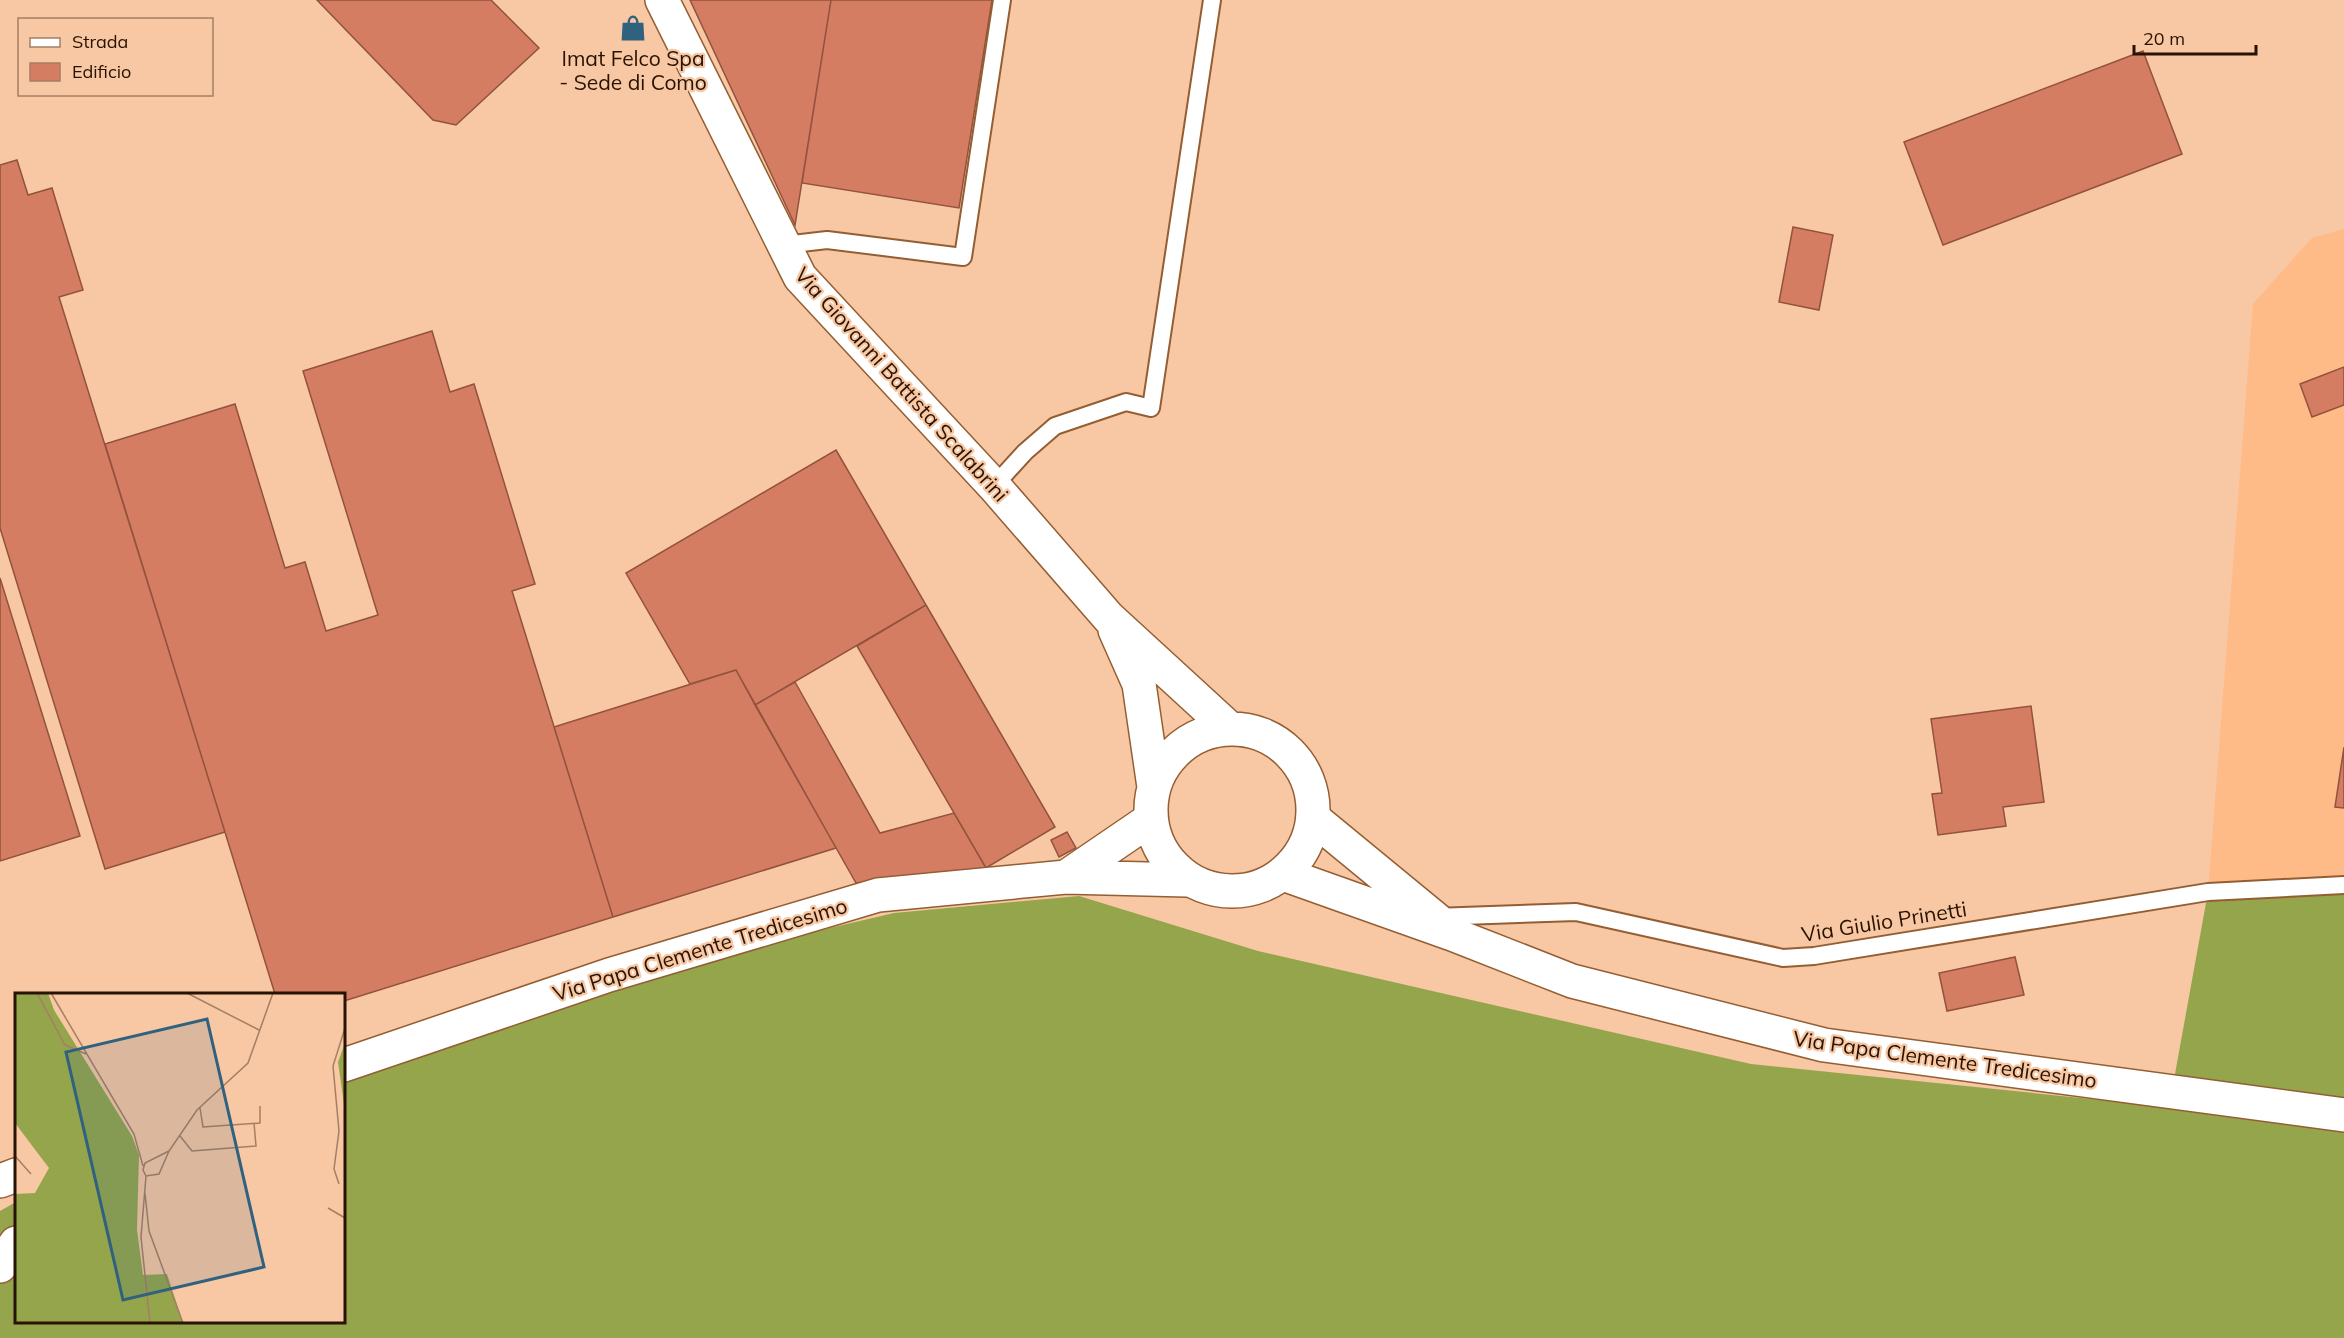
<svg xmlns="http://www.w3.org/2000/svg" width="2344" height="1338" font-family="Mulish,sans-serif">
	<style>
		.built { fill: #febb88 }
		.forest { fill: #95a54c }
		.building { fill: #d47d62; stroke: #92523e; stroke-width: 1.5 }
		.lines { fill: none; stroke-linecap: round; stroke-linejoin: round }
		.service-casing { stroke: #945e32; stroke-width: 20 }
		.tertiary-casing { stroke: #945e32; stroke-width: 36 }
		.primary-casing { stroke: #945e32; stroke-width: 36 }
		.service { stroke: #fff; stroke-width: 16 }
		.tertiary { stroke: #fff; stroke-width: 33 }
		.primary { stroke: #fff; stroke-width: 33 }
		.labels { text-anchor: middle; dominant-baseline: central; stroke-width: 4.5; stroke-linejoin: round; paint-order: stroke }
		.poi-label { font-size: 21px; fill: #291302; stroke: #f8c7a3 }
		.street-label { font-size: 21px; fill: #291302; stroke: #f8c7a3 }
		.inset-road { fill: none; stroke: #a57f63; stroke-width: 1.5 }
		.view { fill: #30617f; fill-opacity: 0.15; stroke: #30617f; stroke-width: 3 }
		.inset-edge { fill: none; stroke: #291302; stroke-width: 3 }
	</style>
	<rect width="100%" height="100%" fill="#f8c7a3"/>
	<path class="built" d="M2344,229V885L2208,892L2253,304L2312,238Z"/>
	<path class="forest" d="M2344,885V1338H0V1211L16,1202V1322H344V1073L637,973L894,913L1079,896L1258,951L1751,1064L2169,1107L2208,892Z"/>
	<path class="building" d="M317,0H491L539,48L456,125L433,120Z
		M690,0H831L795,225Z
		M831,0H992L959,208L802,183Z
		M2143,51L2182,154L1943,245L1904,142Z
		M17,160L28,195L52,188L83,290L59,297L225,832L105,869L0,528V165Z
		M1793,227L1833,235L1819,310L1779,302Z
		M432,331L450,392L474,384L535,584L512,591L613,917L344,1001V994H275L105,444L235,404L285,568L305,562L326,631L378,615L303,371Z
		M2344,367V405L2312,417L2300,384Z
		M836,450L926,605L755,705L736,670L690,684L626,573Z
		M0,578L80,836L0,861Z
		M926,605L1055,827L986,868L857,646Z
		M736,670L836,848L613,917L554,727Z
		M795,682L880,833L954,813L986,868L856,883L755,705Z
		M2031,706L2044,802L2003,807L2006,826L1938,835L1932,794L1942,793L1931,719Z
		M2344,747V808L2335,807Z
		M1067,832L1076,848L1059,857L1051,840Z
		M2015,957L2024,995L1947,1011L1939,973Z"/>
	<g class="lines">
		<g class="service-casing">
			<path id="service" d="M784,245L827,240L963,257L1002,0
				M994,486L1025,452L1055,426L1126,402L1151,408L1212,0
				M1434,917L1576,912L1783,958L1814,956L2208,892L2344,885"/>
		</g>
		<g class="tertiary-casing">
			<path id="tertiary" d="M1313,818L1437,920
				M1283,874L1452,934L1572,981L1824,1045L2344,1115"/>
		</g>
		<g class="primary-casing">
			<path id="primary" d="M662,0L800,277L994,486L1109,618L1230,729
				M1115,630L1139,684L1154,787
				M1151 810a81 81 0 1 1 162 0a81 81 0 1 1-162 0Z
				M1066,877L1151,819
				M344,1065L609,975L878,895L1066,877L1187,880
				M0,1181L16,1175
				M0,1266L16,1243"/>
		</g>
		<use href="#service" class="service"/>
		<use href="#tertiary" class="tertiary"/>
		<use href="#primary" class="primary"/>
	</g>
	<defs>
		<g id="shop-bare" transform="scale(2.07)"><path d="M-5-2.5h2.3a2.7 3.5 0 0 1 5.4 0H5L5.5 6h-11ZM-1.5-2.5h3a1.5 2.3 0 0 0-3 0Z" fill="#30617f" stroke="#f8c7a3" stroke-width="2.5" paint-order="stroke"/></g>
	</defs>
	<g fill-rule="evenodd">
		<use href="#shop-bare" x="633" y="28"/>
	</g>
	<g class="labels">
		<g class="poi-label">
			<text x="633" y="58">Imat Felco Spa<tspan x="633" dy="24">- Sede di Como</tspan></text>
		</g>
		<g class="street-label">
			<text transform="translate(902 384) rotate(48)">Via Giovanni Battista Scalabrini</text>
			<text transform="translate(1884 921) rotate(-9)">Via Giulio Prinetti</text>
			<text transform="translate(700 949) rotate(-17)">Via Papa Clemente Tredicesimo</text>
			<text transform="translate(1945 1059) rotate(8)">Via Papa Clemente Tredicesimo</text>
		</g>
	</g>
	<g transform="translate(15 993)">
		<rect width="330" height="330" fill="#f8c7a3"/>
		<path d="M0,0H33L39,17L117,143L124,162L122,237L128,282L152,281L168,330H0V201L20,200L34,175L0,130ZM330,50V118L323,69Z" fill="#95a54c"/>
		<path class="inset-road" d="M22,0L50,52L71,61M36,0L119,141L128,173M172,0L244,37M185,115L188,134L245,130V113M165,143L177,158L241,153L239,130M154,158L130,170L128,177L131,183L144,181L154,158L182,117L233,70L258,0M0,163L16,181M131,183L126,244L135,330M324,191L319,176L324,138L318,73L330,35M130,200L134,238L168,330M313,215L330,225"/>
		<path class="view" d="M192,26L249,274L108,307L51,59Z"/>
		<rect width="330" height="330" class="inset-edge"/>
	</g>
	<rect x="18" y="18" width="195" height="78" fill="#f8c7a3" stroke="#a57f63" stroke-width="1.5"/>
	<rect x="30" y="38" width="30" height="9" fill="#ffffff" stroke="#a57f63" stroke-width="1.5"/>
	<text x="72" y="48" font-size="18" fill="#291302">Strada</text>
	<rect x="30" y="63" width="30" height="18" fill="#d47d62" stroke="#a57f63" stroke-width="1.5"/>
	<text x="72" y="78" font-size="18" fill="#291302">Edificio</text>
	<path d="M2134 45v9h122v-9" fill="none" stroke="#291302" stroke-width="3"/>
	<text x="2143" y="45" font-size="18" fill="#291302" stroke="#f8c7a3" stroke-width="4.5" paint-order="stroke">20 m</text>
</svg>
